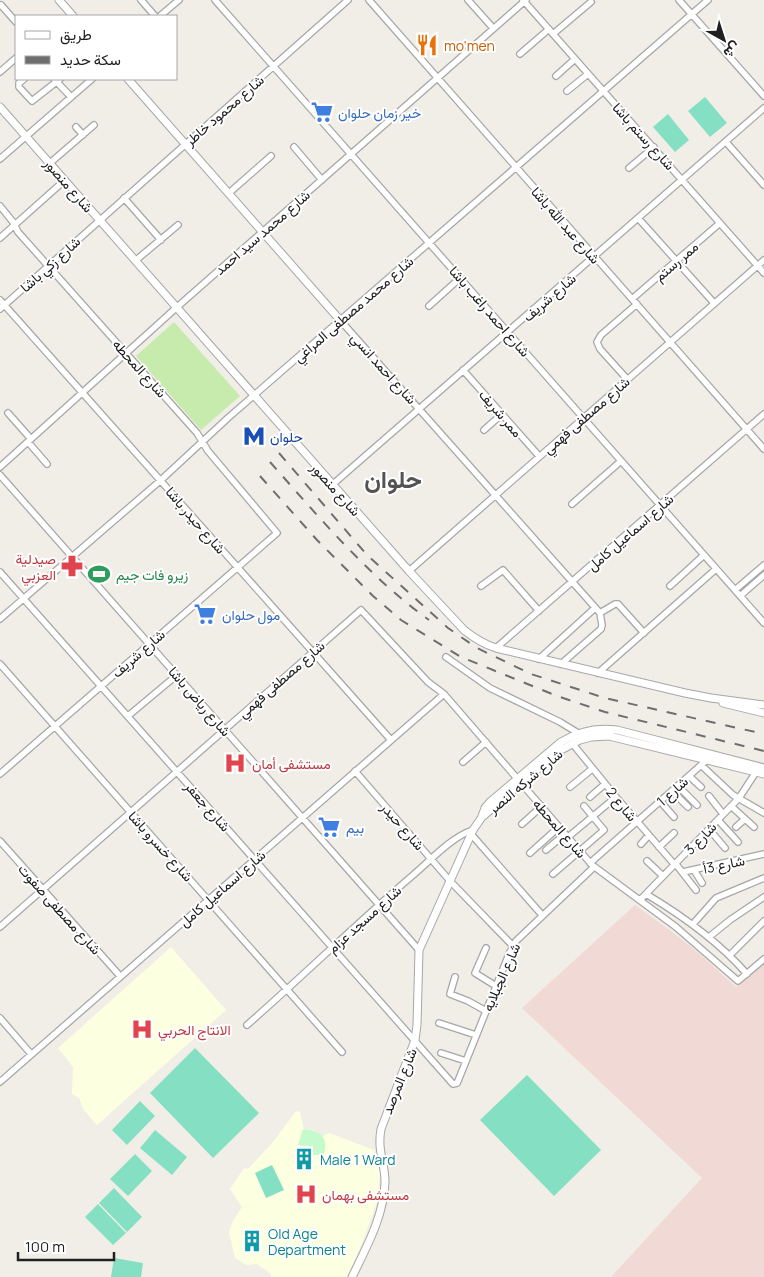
<svg xmlns="http://www.w3.org/2000/svg" width="764" height="1277" font-family="Manrope,Vazirmatn,sans-serif">
	<style>
		.commercial { fill: #f1d9d6 }
		.education { fill: #fdffe1 }
		.grass { fill: #c7ebad }
		.park { fill: #c4facc }
		.pitch { fill: #85e0c3 }
		.lines { fill: none; stroke-linecap: round; stroke-linejoin: round }
		.minor-casing { stroke: #a7a7a7; stroke-width: 8 }
		.tertiary-casing { stroke: #a7a7a7; stroke-width: 9 }
		.minor { stroke: #fff; stroke-width: 5.5 }
		.tertiary { stroke: #fff; stroke-width: 7 }
		.rail { stroke: #6e6e6e; stroke-width: 2; stroke-dasharray: 10 10; stroke-linecap: butt }
		.labels { text-anchor: middle; dominant-baseline: central; stroke-width: 4; stroke-linejoin: round; paint-order: stroke }
		.food-label { font-size: 14px; fill: #c56008; stroke: #fff; text-anchor: start }
		.street-label { font-size: 14px; fill: #202020; stroke: #fff }
		.shop-label { font-size: 14px; fill: #366cbe; stroke: #fff; text-anchor: start }
		.transit-label { font-size: 14px; fill: #164399; stroke: #fff; text-anchor: start }
		.health-label { font-size: 14px; fill: #be3a42; stroke: #fff; text-anchor: start }
		.leisure-label { font-size: 14px; fill: #27864d; stroke: #fff; text-anchor: start }
		.culture-label { font-size: 14px; fill: #0d838f; stroke: #fff; text-anchor: start }
		.town-label { font-size: 24px; font-weight: bold; fill: #535353; stroke: #fff }
	</style>
	<rect width="100%" height="100%" fill="#f1eee7"/>
	<path class="commercial" d="M635,905L671,931L695,950L736,987L764,963V1277H611L702,1178L522,1008Z"/>
	<path class="education" d="M171,947L226,1010L97,1125L84,1110L79,1098L72,1094L73,1067L58,1048Z
		M296,1111L300,1112L304,1129L313,1130L323,1136L329,1133L374,1150L380,1173L378,1200L362,1243L347,1277H271V1274L257,1264L247,1265L235,1258L229,1232L233,1221L242,1207L230,1189L244,1168L248,1169L274,1141Z"/>
	<path class="grass" d="M174,322L240,396L201,430L136,356Z"/>
	<path class="park" d="M303,1129C322,1131 328,1137 324,1155H313L309,1153L310,1146L298,1145Z"/>
	<path class="pitch" d="M705,97L727,123L710,137L688,111Z
		M668,114L689,140L675,152L653,127Z
		M195,1048L259,1113L213,1158L150,1093Z
		M527,1075L601,1150L554,1196L480,1120Z
		M140,1101L155,1116L127,1145L112,1130Z
		M155,1130L187,1157L172,1175L140,1148Z
		M135,1154L152,1171L128,1196L110,1179Z
		M272,1165L284,1190L266,1198L255,1173Z
		M114,1188L142,1217L127,1232L99,1203Z
		M98,1204L126,1233L113,1245L85,1217Z
		M114,1258L143,1263L141,1277H111Z"/>
	<g class="lines">
		<g class="minor-casing">
			<path id="minor" d="M141,0L155,16
				M215,0L764,623
				M369,0L764,449
				M468,0L493,28
				M523,0L764,273
				M679,0L764,96
				M1,5L16,22
				M160,16L179,0
				M553,34L591,2
				M520,54L549,29
				M0,72L16,58
				M556,76L575,59
				M24,79L19,83V87L32,101L60,79
				M55,80L71,97
				M567,91L588,74
				M76,127L83,135
				M726,142L764,185
				M294,147L322,180
				M0,159L92,79
				M50,163L94,125
				M629,168L654,147
				M229,193L271,156
				M124,198L161,240
				M0,206L13,222L18,232L197,433L208,451L277,533L0,774
				M638,218L714,303
				M0,238L65,180
				M135,261L178,225
				M632,299L720,223
				M0,300L391,740
				M429,306L460,278
				M0,309L348,0
				M340,320L600,613L615,604H618L644,633
				M463,370L539,456
				M627,379L600,349L597,342L601,335L637,304
				M8,413L31,439
				M484,430L502,414
				M28,442L47,464
				M0,467L176,308L526,0
				M0,475L419,950
				M332,485L764,108
				M572,504L621,461
				M409,571L764,260
				M0,572L453,1084L457,1083L458,1081L509,954L516,941L594,867
				M481,586L503,570L539,611
				M670,586L704,555
				M735,590L764,565
				M740,596L764,575
				M0,619L161,480L229,417L708,0
				M496,648L764,414
				M446,657L490,688L560,722L578,733
				M539,659L595,608
				M0,664L342,1052
				M561,664L601,629L602,625L600,613
				M598,673L716,569
				M128,716L177,675
				M572,743L616,797L674,864
				M463,762L486,742
				M701,765L733,795L764,813
				M355,771L450,881L513,946
				M689,776L701,787
				M678,786L697,805
				M570,787L592,769
				M672,791L688,807
				M709,796L723,814
				M590,797L605,784
				M660,801L674,817
				M731,806L754,827
				M718,820L738,842
				M522,824L542,806
				M736,827L745,819
				M709,829L725,848
				M471,834L542,915
				M568,837L616,797
				M0,841L120,976
				M641,844L649,835
				M659,847L674,833
				M546,850L565,834
				M530,853L559,827
				M647,861L663,876
				M590,863L708,759
				M675,863L696,890
				M694,870L702,883
				M683,872L764,854
				M553,874L604,830L584,806
				M646,894C683,916 718,941 747,974
				M640,900L739,798L756,772
				M693,924L716,898L764,878
				M0,927L361,610L428,682L444,694L592,865L676,927L738,981L764,959
				M709,937L730,920L764,897
				M486,948L475,973L496,986
				M730,955L764,921
				M455,977L450,994L468,1001L486,1011
				M0,1018L31,1054
				M439,1023L476,1035
				M247,1025C303,976 356,924 412,876C430,861 451,837 473,830
				M441,1053L466,1061
				M0,1082L444,694"/>
		</g>
		<g class="tertiary-casing">
			<path id="tertiary" d="M59,0L73,16
				M128,79L340,320
				M0,107L409,571L464,630C474,638 483,644 496,648L685,693L711,698L764,705
				M723,703L764,713
				M482,816L485,808L490,802L561,742C579,731 596,727 617,730L764,768
				M352,1277C366,1248 384,1216 385,1182C385,1162 377,1151 381,1129L415,1040L417,1025L419,950L473,830L482,817L559,751L580,740L591,737L609,736L764,774"/>
		</g>
		<use href="#minor" class="minor"/>
		<use href="#tertiary" class="tertiary"/>
		<path class="rail" d="M279,453L367,555L448,628L477,648L531,674L605,698L764,734
			M270,462C318,516 370,578 429,620
			M260,476L317,540L373,596L401,620L461,657L557,696L605,712L764,751"/>
	</g>
	<defs>
		<g id="restaurant-bare" transform="scale(1.725)"><path d="M-5-6h1v4h1v-4h1v4h1v-4h1v5L-1.5 .5V6h-2V.5L-5-1ZM5-6V6H3V1.5H1.5Q1.5-4 5-6Z" fill="#e8710a" stroke="#fff" stroke-width="2.5" paint-order="stroke"/></g>
		<g id="supermarket-bare" transform="scale(1.725)"><path d="M-6-5.5h2.5l.6 2H6L4.5 2H-2.5L-4.4-4H-6ZM-1.5 3.2a1.3 1.3 0 1 0 .1 0ZM3 3.2a1.3 1.3 0 1 0 .1 0Z" fill="#3f7fe0" stroke="#fff" stroke-width="2.5" paint-order="stroke"/></g>
		<g id="metro-bare" transform="scale(1.725)"><path d="M-5.5 5V-5H-3L0 0L3-5H5.5V5H3V-.5L0 4L-3-.5V5Z" fill="#1a4fb4" stroke="#fff" stroke-width="2.5" paint-order="stroke"/></g>
		<g id="pharmacy-bare" transform="scale(1.725)"><path d="M-2-6h4v4h4v4h-4v4h-4v-4h-4v-4h4Z" fill="#e0444e" stroke="#fff" stroke-width="2.5" paint-order="stroke"/></g>
		<g id="stadium-bare" transform="scale(1.725)"><path d="M0-5a6.5 5 0 1 0 0 10a6.5 5 0 1 0 0-10ZM-3.5-1.8h7v3.6h-7Z" fill="#2e9e5b" stroke="#fff" stroke-width="2.5" paint-order="stroke"/></g>
		<g id="hospital-bare" transform="scale(1.725)"><path d="M-5-5h3v3.5h4V-5h3V5h-3V1.5h-4V5h-3Z" fill="#e0444e" stroke="#fff" stroke-width="2.5" paint-order="stroke"/></g>
		<g id="building-bare" transform="scale(1.725)"><path d="M-4-6H4V6H1V3H-1V6H-4ZM-2.5-4.3h1.7v1.8h-1.7ZM.8-4.3h1.7v1.8H.8ZM-2.5-1h1.7V.8h-1.7ZM.8-1h1.7V.8H.8Z" fill="#0f9aa8" stroke="#fff" stroke-width="2.5" paint-order="stroke"/></g>
	</defs>
	<g fill-rule="evenodd">
		<use href="#restaurant-bare" x="427" y="45"/>
		<use href="#supermarket-bare" x="322" y="112"/>
		<use href="#metro-bare" x="254" y="436"/>
		<use href="#pharmacy-bare" x="72" y="566"/>
		<use href="#stadium-bare" x="99" y="574"/>
		<use href="#supermarket-bare" x="205" y="614"/>
		<use href="#hospital-bare" x="235" y="763"/>
		<use href="#supermarket-bare" x="329" y="827"/>
		<use href="#hospital-bare" x="142" y="1029"/>
		<use href="#building-bare" x="304" y="1159"/>
		<use href="#hospital-bare" x="306" y="1194"/>
		<use href="#building-bare" x="252" y="1241"/>
	</g>
	<g class="labels">
		<g class="food-label">
			<text x="444" y="45">mo'men</text>
		</g>
		<g class="street-label">
			<text transform="translate(224 110) rotate(-41)">شارع محمود خاطر</text>
			<text transform="translate(644 136) rotate(48)">شارع رستم باشا</text>
			<text transform="translate(69 185) rotate(49)">شارع منصور</text>
			<text transform="translate(566 225) rotate(49)">شارع عبد الله باشا</text>
			<text transform="translate(262 232) rotate(-41)">شارع محمد سيد احمد</text>
			<text transform="translate(676 261) rotate(-41)">ممر رستم</text>
			<text transform="translate(50 264) rotate(-42)">شارع زكي باشا</text>
			<text transform="translate(549 297) rotate(-41)">شارع شريف</text>
			<text transform="translate(353 309) rotate(-41)">شارع محمد مصطفى المراغي</text>
			<text transform="translate(490 311) rotate(49)">شارع احمد راغب باشا</text>
			<text transform="translate(140 368) rotate(48)">شارع المحطه</text>
			<text transform="translate(384 368) rotate(48)">شارع احمد انسي</text>
			<text transform="translate(501 413) rotate(49)">ممر شريف</text>
			<text transform="translate(586 415) rotate(-41)">شارع مصطفى فهمي</text>
			<text transform="translate(336 489) rotate(48)">شارع منصور</text>
			<text transform="translate(196 520) rotate(49)">شارع حيدر باشا</text>
			<text transform="translate(630 532) rotate(-41)">شارع اسماعيل كامل</text>
			<text transform="translate(138 653) rotate(-41)">شارع شريف</text>
			<text transform="translate(281 679) rotate(-41)">شارع مصطفى فهمي</text>
			<text transform="translate(200 701) rotate(49)">شارع رياض باشا</text>
			<text transform="translate(525 781) rotate(-40)">شارع شركه النصر</text>
			<text transform="translate(672 791) rotate(-42)">شارع 1</text>
			<text transform="translate(622 804) rotate(50)">شارع 2</text>
			<text transform="translate(208 806) rotate(49)">شارع جعفر</text>
			<text transform="translate(403 826) rotate(49)">شارع حيدر</text>
			<text transform="translate(560 828) rotate(49)">شارع المحطه</text>
			<text transform="translate(700 838) rotate(-46)">شارع 3</text>
			<text transform="translate(161 846) rotate(48)">شارع خسرو باشا</text>
			<text transform="translate(724 864) rotate(-12)">شارع 3أ</text>
			<text transform="translate(222 888) rotate(-41)">شارع اسماعيل كامل</text>
			<text transform="translate(60 909) rotate(48)">شارع مصطفى صفوت</text>
			<text transform="translate(364 919) rotate(-42)">شارع مسجد عزام</text>
			<text transform="translate(501 977) rotate(-66)">شارع الجبلايه</text>
			<text transform="translate(399 1081) rotate(-68)">شارع المرصد</text>
		</g>
		<g class="shop-label">
			<text x="338" y="112">خير زمان حلوان</text>
			<text x="222" y="614">مول حلوان</text>
			<text x="346" y="827">بيم</text>
		</g>
		<g class="transit-label">
			<text x="270" y="436">حلوان</text>
		</g>
		<g class="health-label">
			<text x="56" y="558" text-anchor="end">صيدلية<tspan x="56" dy="16">العزبي</tspan></text>
			<text x="252" y="763">مستشفى أمان</text>
			<text x="158" y="1029">الانتاج الحربي</text>
			<text x="322" y="1194">مستشفى بهمان</text>
		</g>
		<g class="leisure-label">
			<text x="116" y="574">زيرو فات جيم</text>
		</g>
		<g class="culture-label">
			<text x="320" y="1159">Male 1 Ward</text>
			<text x="268" y="1233">Old Age<tspan x="268" dy="16">Department</tspan></text>
		</g>
		<g class="town-label">
			<text x="393" y="478">حلوان</text>
		</g>
	</g>
	<rect x="15" y="15" width="162" height="65" fill="#ffffff" stroke="#a6a6a6"/>
	<rect x="25" y="31" width="25" height="8" fill="#ffffff" stroke="#a6a6a6"/>
	<text x="60" y="40" font-size="15" fill="#202020">طريق</text>
	<rect x="25" y="56" width="25" height="8" fill="#6e6e6e" stroke="#a6a6a6"/>
	<text x="60" y="65" font-size="15" fill="#202020">سكة حديد</text>
	<g transform="translate(724 40) rotate(141)" stroke="#ffffff" stroke-width="4" paint-order="stroke">
	<path d="M0-4L9 19L0 12L-9 19Z" fill="#202020"/>
	<text y="-8" font-size="14" font-weight="bold" text-anchor="middle" fill="#202020">ش</text>
	</g>
	<path d="M18 1252v8h96v-8" fill="none" stroke="#202020" stroke-width="2.5"/>
	<text x="25" y="1252" font-size="15" fill="#202020" stroke="#ffffff" stroke-width="4" paint-order="stroke">100 m</text>
</svg>
